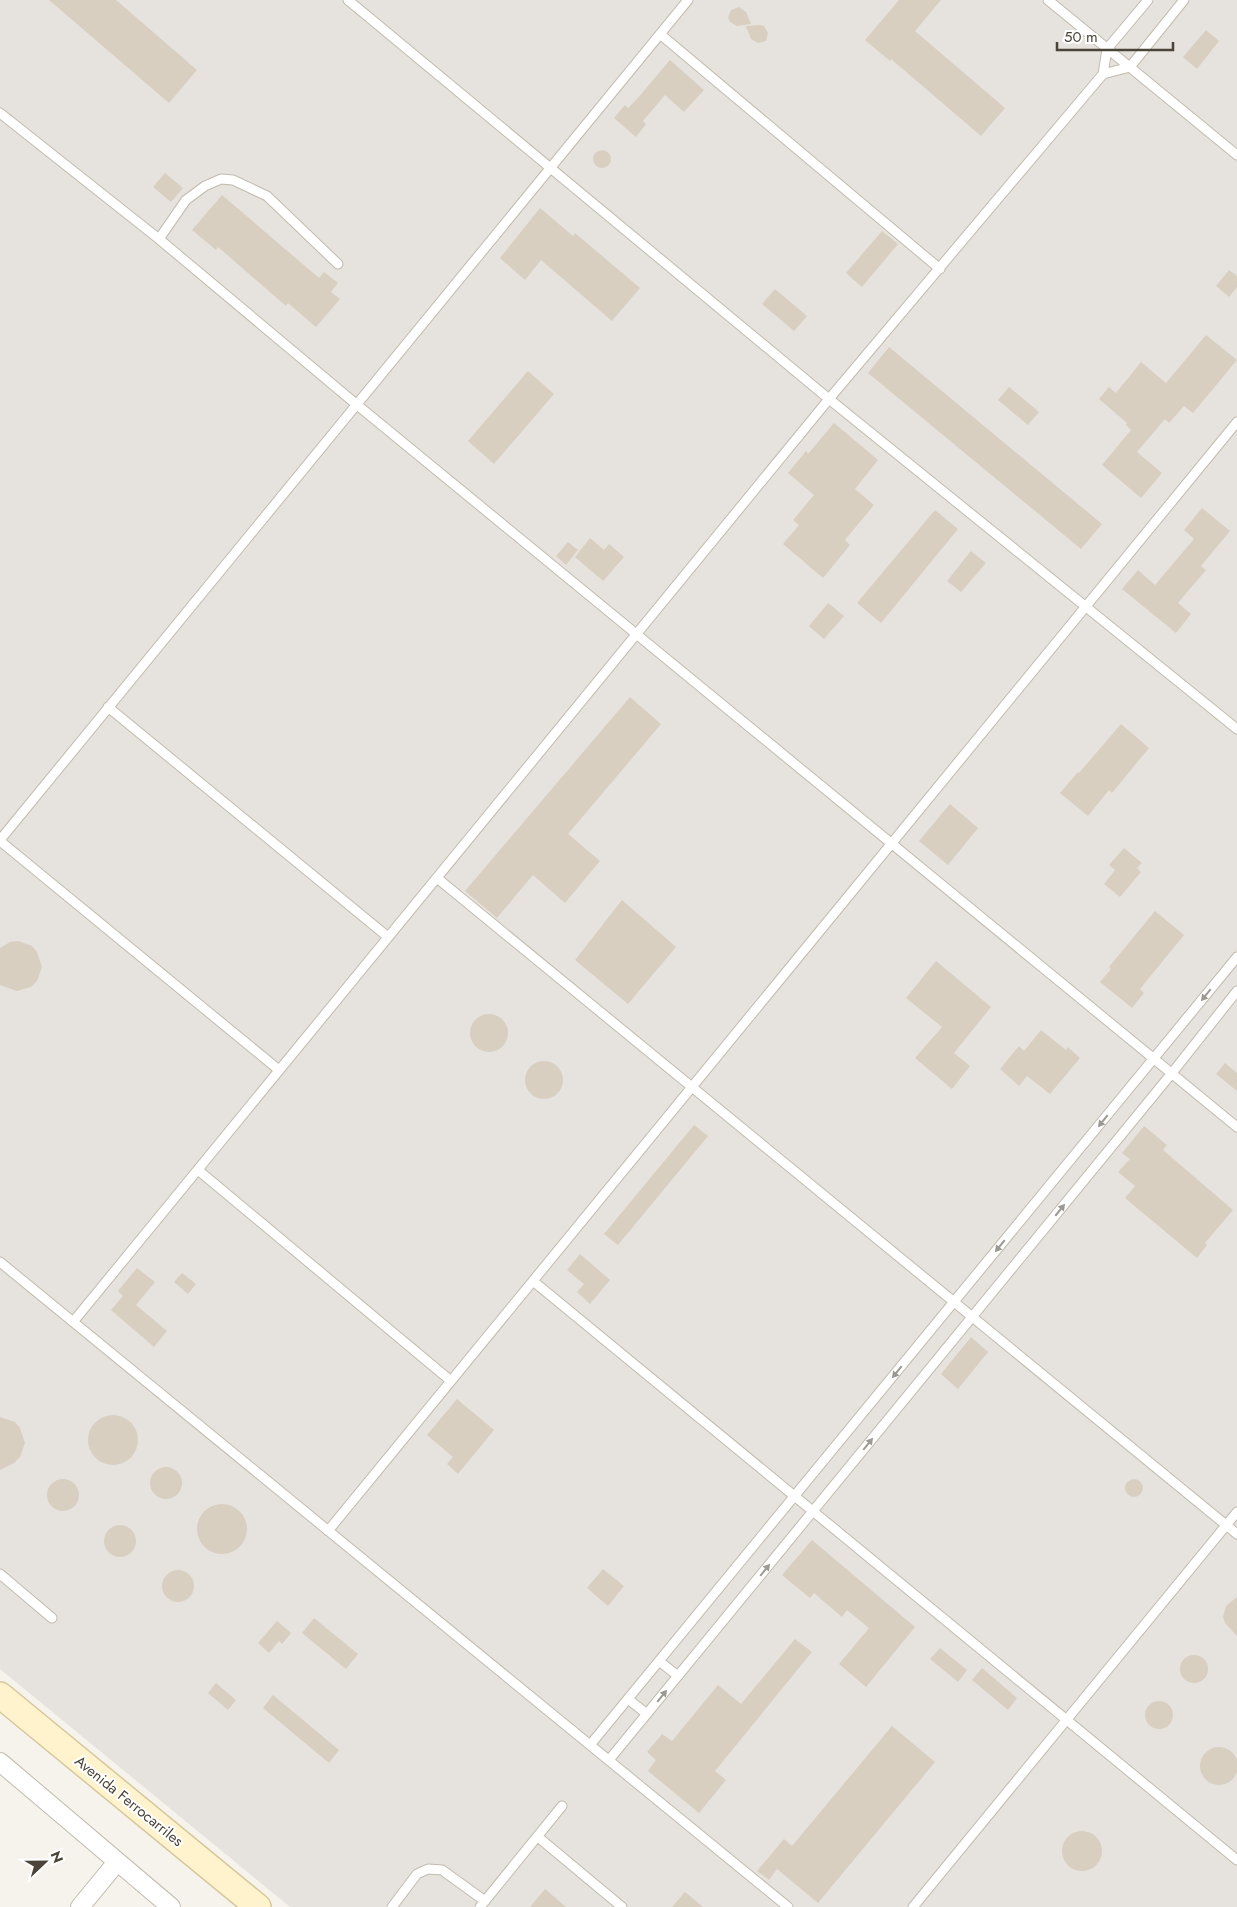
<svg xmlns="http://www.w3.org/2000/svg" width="1237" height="1907" font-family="Jost,sans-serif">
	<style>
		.industrial { fill: #e6e2dd }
		.building { fill: #d8cfc1 }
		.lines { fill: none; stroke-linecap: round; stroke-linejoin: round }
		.lane-casing { stroke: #c2bbae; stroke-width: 11 }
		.street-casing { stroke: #c2bbae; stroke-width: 20 }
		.secondary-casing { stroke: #d6c79b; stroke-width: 28 }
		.lane { stroke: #fff; stroke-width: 9 }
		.street { stroke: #fff; stroke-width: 18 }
		.secondary { stroke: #fff3cd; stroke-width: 25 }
		.oneway { fill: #9c9892 }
		.labels { text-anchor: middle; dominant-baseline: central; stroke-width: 4; stroke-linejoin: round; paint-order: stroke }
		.street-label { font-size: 15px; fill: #4b4439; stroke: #fff }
	</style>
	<rect width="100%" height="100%" fill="#f6f3ec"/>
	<path class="industrial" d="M0,0H1237V1907H290L0,1669Z"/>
	<path class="building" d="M49,0H116L197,70L169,103Z
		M899,0H941L915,31L1005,108L981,136L891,59L890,61L865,40Z
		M739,7L746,12L751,24L737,26L730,22L728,18L731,10Z
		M760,25L764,26L768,33L766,41L758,43L751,39L746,26Z
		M1206,30L1219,41L1197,69L1183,57Z
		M670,60L704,90L684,112L665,95L643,121L646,124L636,137L614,118L625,105L628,108L637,99Z
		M593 159a9 9 0 1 1 18 0a9 9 0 1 1-18 0Z
		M165,173L183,188L171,202L153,187Z
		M222,195L319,278L324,272L338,283L331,292L340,299L316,327L288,303L286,306L218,247L216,250L192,230Z
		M540,208L573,236L575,233L640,288L612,321L541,260L525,280L500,258Z
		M882,231L898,244L862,287L846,273Z
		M1229,270L1237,276V287L1229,297L1216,286Z
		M775,289L807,316L794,331L762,304Z
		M1206,335L1237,360L1193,413L1184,406L1169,423L1165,419L1137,452L1162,473L1141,498L1102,465L1131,430L1126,425L1127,423L1099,399L1109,387L1116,393L1141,362L1166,383Z
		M889,347L1102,524L1081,549L868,373Z
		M528,371L554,394L494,464L468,441Z
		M1009,387L1039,412L1028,425L998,400Z
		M834,423L878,460L855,489L874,505L845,540L850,545L823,578L783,544L799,525L793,520L814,495L788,473L806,451L808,454Z
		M1202,508L1230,531L1201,566L1206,570L1178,603L1191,614L1176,633L1122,589L1138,570L1155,585L1194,539L1184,530Z
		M935,510L958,529L881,623L857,603Z
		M590,538L604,550L609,544L624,557L603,581L575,557Z
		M568,542L578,550L566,565L556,556Z
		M971,551L986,563L961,592L947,581Z
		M828,603L844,616L824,639L809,626Z
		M630,697L661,724L568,834L600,861L565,903L533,875L497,918L465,891Z
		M1121,724L1149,748L1112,793L1109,790L1088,816L1060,793L1078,772L1079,773Z
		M950,804L978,828L948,865L919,841Z
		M1124,848L1142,863L1137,868L1141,872L1120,897L1104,884L1115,870L1109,865Z
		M622,900L676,947L628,1004L575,960Z
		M1155,911L1184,935L1140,989L1144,993L1132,1008L1100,982L1111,969L1109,967Z
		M18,941L32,946L37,952L42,967L37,981L31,987L17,991L0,985V948L10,942Z
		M936,961L991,1007L954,1053L970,1066L952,1089L915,1058L942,1027L906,998Z
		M470 1033a19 19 0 1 1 38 0a19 19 0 1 1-38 0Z
		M1041,1030L1066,1050L1068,1047L1080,1058L1050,1094L1027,1076L1019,1086L1000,1069L1019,1046L1024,1051Z
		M525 1080a19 19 0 1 1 38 0a19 19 0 1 1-38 0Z
		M1225,1063L1237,1073V1091L1216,1074Z
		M694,1125L708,1136L618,1245L604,1234Z
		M1144,1126L1167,1145L1163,1150L1233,1210L1205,1243L1207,1245L1197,1258L1125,1198L1135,1186L1118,1172L1130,1159L1122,1153Z
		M580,1254L610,1280L590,1304L577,1292L584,1284L567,1270Z
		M137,1268L155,1282L136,1305L167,1331L154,1347L111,1310L123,1296L118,1291Z
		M182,1273L196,1284L188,1294L174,1282Z
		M971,1337L988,1352L958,1389L941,1374Z
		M457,1399L494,1430L458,1474L447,1464L453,1457L427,1435Z
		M88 1440a25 25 0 1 1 50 0a25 25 0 1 1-50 0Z
		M0,1417L15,1422L20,1428L25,1443L20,1457L14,1463L0,1470Z
		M150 1483a16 16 0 1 1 32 0a16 16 0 1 1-32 0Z
		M1125 1488a9 9 0 1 1 18 0a9 9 0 1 1-18 0Z
		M47 1495a16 16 0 1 1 32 0a16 16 0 1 1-32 0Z
		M197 1529a25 25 0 1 1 50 0a25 25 0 1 1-50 0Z
		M104 1541a16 16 0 1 1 32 0a16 16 0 1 1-32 0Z
		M812,1540L915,1627L866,1687L839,1664L869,1628L847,1610L842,1617L814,1593L810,1598L782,1575Z
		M603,1569L624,1586L608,1606L587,1588Z
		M162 1586a16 16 0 1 1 32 0a16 16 0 1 1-32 0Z
		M1237,1597V1636L1225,1623L1223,1617L1226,1606Z
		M314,1618L358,1654L346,1669L302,1633Z
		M277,1621L291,1633L282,1644L279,1641L269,1653L258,1643Z
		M795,1639L812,1652L715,1771L726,1780L699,1813L648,1771L656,1760L647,1752L662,1734L672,1741L718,1685L741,1704Z
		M940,1648L967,1670L958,1682L930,1659Z
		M1180 1669a14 14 0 1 1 28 0a14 14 0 1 1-28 0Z
		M982,1668L1017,1698L1008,1710L972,1680Z
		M216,1683L236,1700L228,1710L208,1693Z
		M273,1695L339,1750L329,1763L263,1708Z
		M1145 1715a14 14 0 1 1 28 0a14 14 0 1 1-28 0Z
		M892,1726L935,1762L818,1903L777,1869L769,1880L757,1871L784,1839L792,1846Z
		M1200 1766a19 19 0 1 1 38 0a19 19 0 1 1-38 0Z
		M1062 1851a20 20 0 1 1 40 0a20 20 0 1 1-40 0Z
		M545,1889L566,1907H530Z
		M685,1892L703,1907H672Z"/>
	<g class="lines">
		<g class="lane-casing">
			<path id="lane" d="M348,0L829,399L1237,729
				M1048,0L1237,155
				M660,34L940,269
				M1103,74L1130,67L1184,0
				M0,113L159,239L356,404L1237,1127
				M159,239L186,200L205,186L221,179L233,180L267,196L338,264
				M108,707L388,937
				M0,840L688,0
				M0,841L279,1070
				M437,878L1237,1534
				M198,1170L451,1381
				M0,1262L788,1907
				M533,1281L1237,1860
				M73,1322L829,399L1103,74L1107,49L1148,0
				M328,1531L1237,422
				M0,1574L52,1618
				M659,1661L678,1676
				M628,1699L647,1714
				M590,1745L1237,957
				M609,1760L1172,1073L1237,991
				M538,1837L622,1907
				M392,1907L417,1874L428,1869L442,1870L485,1901
				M480,1907L562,1806
				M913,1907L1237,1512"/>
		</g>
		<g class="street-casing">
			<path id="street" d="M0,1762L171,1907
				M80,1907L117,1862"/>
		</g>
		<g class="secondary-casing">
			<path id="secondary" d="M0,1695L258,1907"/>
		</g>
		<use href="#lane" class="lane"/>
		<use href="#street" class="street"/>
		<use href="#secondary" class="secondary"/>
	</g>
	<defs><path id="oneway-solid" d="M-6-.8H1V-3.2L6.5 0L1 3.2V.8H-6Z" transform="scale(1.25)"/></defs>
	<g class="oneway">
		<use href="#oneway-solid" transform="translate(1206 995) rotate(129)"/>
		<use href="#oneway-solid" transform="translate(1103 1121) rotate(129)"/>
		<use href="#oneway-solid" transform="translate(1060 1210) rotate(-51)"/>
		<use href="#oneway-solid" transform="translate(1000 1246) rotate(129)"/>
		<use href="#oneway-solid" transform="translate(897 1372) rotate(129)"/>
		<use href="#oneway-solid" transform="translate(868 1444) rotate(-51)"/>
		<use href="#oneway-solid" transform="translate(765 1570) rotate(-51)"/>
		<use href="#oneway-solid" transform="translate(662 1696) rotate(-51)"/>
	</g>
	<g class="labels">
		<g class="street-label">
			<text transform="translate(129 1801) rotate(39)">Avenida Ferrocarriles</text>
		</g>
	</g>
	<g transform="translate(45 1862) rotate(68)" stroke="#ffffff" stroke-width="4" paint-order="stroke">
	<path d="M0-4L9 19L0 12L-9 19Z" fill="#4b4439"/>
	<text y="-8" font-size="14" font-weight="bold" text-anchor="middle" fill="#4b4439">N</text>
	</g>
	<path d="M1057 42v8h116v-8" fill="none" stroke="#4b4439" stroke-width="2.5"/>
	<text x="1064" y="42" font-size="15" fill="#4b4439" stroke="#ffffff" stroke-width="4" paint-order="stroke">50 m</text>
</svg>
